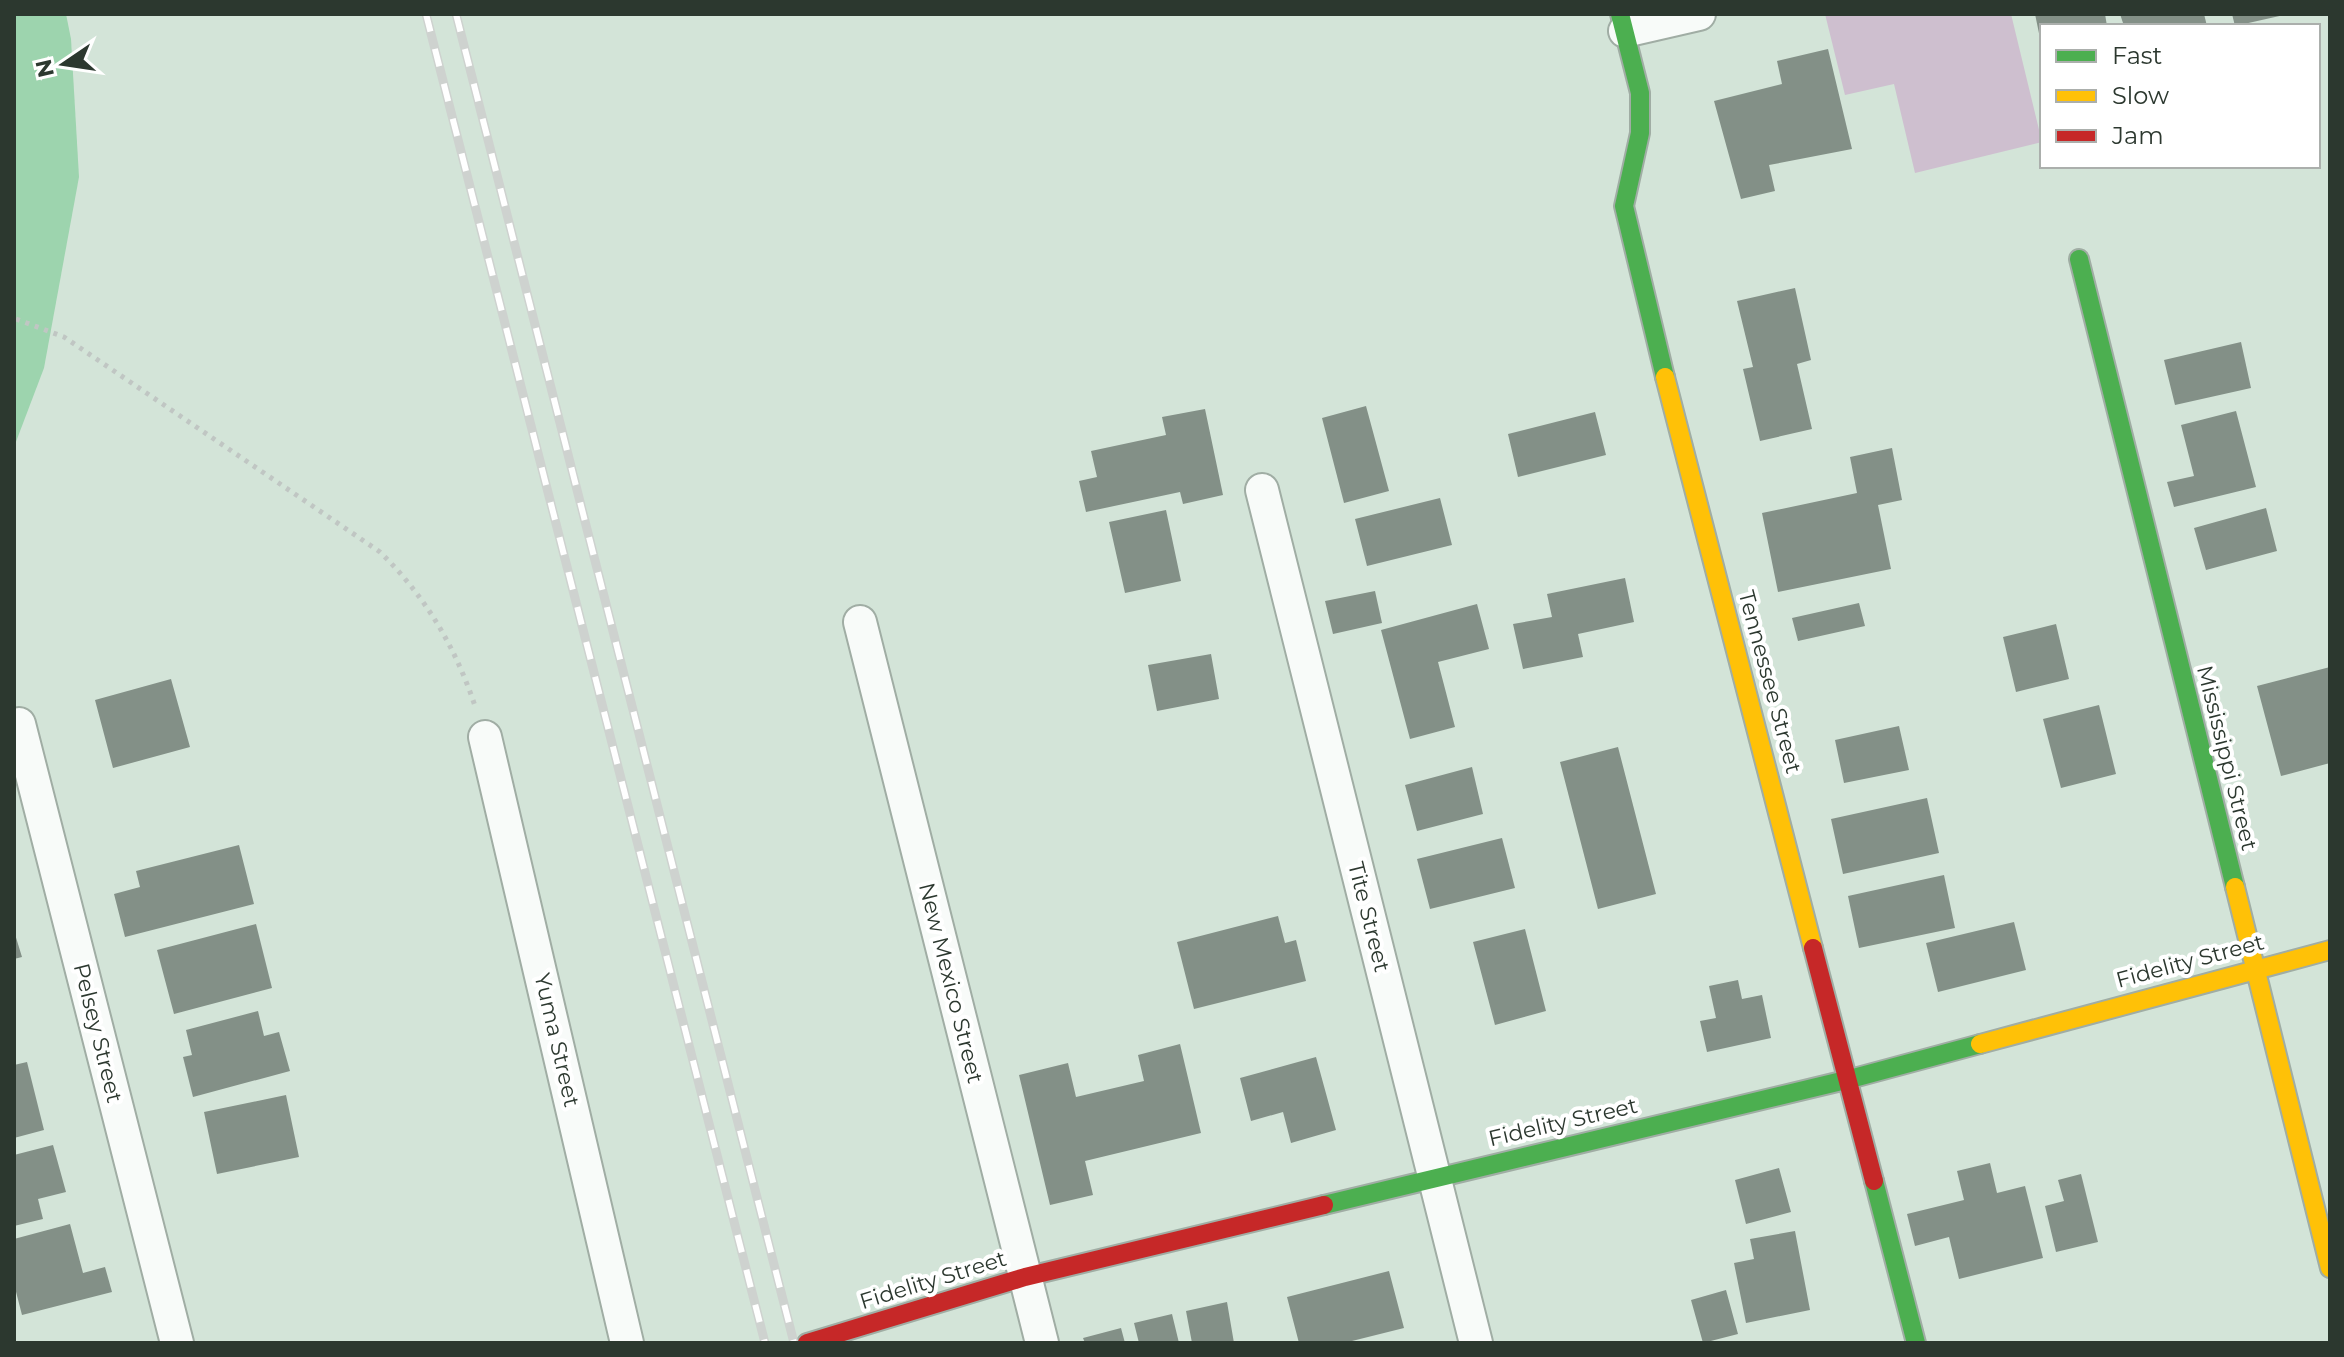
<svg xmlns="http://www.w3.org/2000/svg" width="2344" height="1357" font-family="Montserrat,sans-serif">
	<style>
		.green { fill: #cebfcf }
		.water { fill: #9dd4ae }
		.building { fill: #839087 }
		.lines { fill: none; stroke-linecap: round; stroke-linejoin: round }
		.street-casing { stroke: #a0ada4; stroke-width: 36 }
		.fast-casing { stroke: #a0ada4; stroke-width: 22 }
		.slow-casing { stroke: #a0ada4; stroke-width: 22 }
		.jam-casing { stroke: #a0ada4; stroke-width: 22 }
		.path { stroke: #c0c6c3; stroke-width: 5; stroke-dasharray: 4 6; stroke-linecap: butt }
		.street { stroke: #f8fbf9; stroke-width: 32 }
		.fast { stroke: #4caf50; stroke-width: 18 }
		.slow { stroke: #ffc107; stroke-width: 18 }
		.jam { stroke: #c62828; stroke-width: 18 }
		.rail-casing { stroke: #ced2cf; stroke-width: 9 }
		.rail { stroke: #fff; stroke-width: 6; stroke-dasharray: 18; stroke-linecap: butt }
		.labels { text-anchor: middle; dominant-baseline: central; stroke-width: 8; stroke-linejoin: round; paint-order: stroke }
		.street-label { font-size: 22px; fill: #2c382f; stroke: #fff }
	</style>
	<rect width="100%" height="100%" fill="#d3e4d8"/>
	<path class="green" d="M1825,14H2011L2042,142L1915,173L1894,84L1845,95Z"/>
	<path class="water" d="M14,14H66L71,39L79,177L44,368L14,447Z"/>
	<path class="building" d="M2035,14H2105L2107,26H2042L2041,43Z
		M2120,14H2204L2207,26H2124Z
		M2232,14H2284V15L2235,26Z
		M1828,49L1852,149L1769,165L1775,191L1741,199L1714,101L1782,84L1777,61Z
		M1795,288L1811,360L1797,364L1812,429L1760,441L1743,369L1753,367L1737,301Z
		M2241,342L2251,388L2175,405L2164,360Z
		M1366,406L1389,491L1344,503L1322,418Z
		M1205,409L1223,495L1183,504L1180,492L1086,512L1079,481L1097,477L1091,451L1166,435L1162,417Z
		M2236,411L2256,487L2174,507L2167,482L2194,476L2181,425Z
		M1595,412L1606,455L1518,477L1508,434Z
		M1892,448L1902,500L1878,505L1891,569L1778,592L1762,513L1857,493L1850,457Z
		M1440,498L1452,545L1367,566L1355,519Z
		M2266,508L2277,551L2206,570L2194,528Z
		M1166,510L1181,581L1125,593L1109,522Z
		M1625,578L1634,622L1578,634L1583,657L1523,669L1513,624L1552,617L1547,594Z
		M1375,591L1382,623L1333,634L1325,601Z
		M1859,603L1865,626L1798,641L1792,618Z
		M1477,604L1489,649L1438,662L1455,727L1410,739L1381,630Z
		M2056,624L2069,679L2016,692L2003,637Z
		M1211,654L1219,699L1157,711L1148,665Z
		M2330,667V763L2281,776L2257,686Z
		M171,679L190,747L113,768L95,700Z
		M2099,705L2116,774L2061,788L2043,719Z
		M1899,726L1909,770L1844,783L1835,740Z
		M1618,747L1656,894L1598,909L1560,762Z
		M1472,767L1483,814L1417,831L1405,785Z
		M1927,798L1939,853L1843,874L1831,819Z
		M1502,838L1515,888L1430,909L1417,859Z
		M239,845L254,904L125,937L114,894L140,887L136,871Z
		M1944,875L1955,928L1859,948L1848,896Z
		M1278,916L1285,943L1296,940L1306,981L1194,1009L1177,942Z
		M2014,922L2026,970L1938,992L1926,943Z
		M256,924L272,988L174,1014L157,950Z
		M1525,929L1546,1011L1495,1025L1473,942Z
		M14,931L22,957L14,959Z
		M1738,980L1742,999L1762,995L1771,1038L1707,1052L1700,1021L1716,1018L1709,986Z
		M258,1011L264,1036L279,1032L290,1071L193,1097L183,1057L192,1055L186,1030Z
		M1180,1044L1201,1133L1085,1161L1093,1195L1050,1205L1019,1075L1068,1063L1076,1097L1144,1081L1138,1055Z
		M1316,1057L1336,1130L1291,1143L1283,1112L1251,1121L1240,1078Z
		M27,1062L44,1130L14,1138V1065Z
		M286,1095L299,1157L217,1174L204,1112Z
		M53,1145L66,1192L38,1199L43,1219L14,1226V1155Z
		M1990,1163L1997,1193L2025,1186L2043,1258L1959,1279L1949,1237L1915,1246L1907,1214L1964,1200L1957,1171Z
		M1779,1168L1791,1212L1746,1224L1735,1180Z
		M2081,1174L2098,1242L2056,1252L2045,1206L2064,1201L2058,1180Z
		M70,1224L83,1273L105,1267L112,1292L22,1315L14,1284V1239Z
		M1795,1231L1810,1310L1746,1323L1734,1263L1754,1259L1750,1239Z
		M1389,1271L1404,1328L1344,1343H1299L1287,1297Z
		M1726,1290L1738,1334L1703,1343L1691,1300Z
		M1227,1302L1234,1343H1192L1186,1311Z
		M1172,1314L1179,1343H1139L1134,1323Z
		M1121,1328L1125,1343H1085L1083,1338Z"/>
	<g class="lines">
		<g class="street-casing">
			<path id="street" d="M1625,31L1699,14
				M1262,490L1476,1343
				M860,622L1042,1343
				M19,724L177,1343
				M485,737L627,1343"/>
		</g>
		<g class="fast-casing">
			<path id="fast" d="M1620,14L1640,93V133L1624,206L1665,377
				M2079,259L2235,887
				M1874,1181L1916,1343
				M1324,1205L1850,1079L1980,1044"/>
		</g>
		<g class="slow-casing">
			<path id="slow" d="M1665,377L1813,948
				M2235,887L2330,1268
				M1980,1044L2330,950"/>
		</g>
		<g class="jam-casing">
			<path id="jam" d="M1813,948L1874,1181
				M807,1343L1025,1277L1324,1205"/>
		</g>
		<path class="path" d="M16,319L64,337L380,552C425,596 455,646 475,706"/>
		<use href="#street" class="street"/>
		<use href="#fast" class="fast"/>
		<use href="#slow" class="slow"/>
		<use href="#jam" class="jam"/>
		<g class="rail-casing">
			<path id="rail" d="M426,14L765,1343
				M456,14L794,1343"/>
		</g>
		<use href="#rail" class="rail"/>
	</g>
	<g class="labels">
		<g class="street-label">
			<text transform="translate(1770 682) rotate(75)">Tennessee Street</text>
			<text transform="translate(2227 758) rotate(76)">Mississippi Street</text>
			<text transform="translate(1369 917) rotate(76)">Tite Street</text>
			<text transform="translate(2190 961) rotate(-15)">Fidelity Street</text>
			<text transform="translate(951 983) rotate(76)">New Mexico Street</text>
			<text transform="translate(98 1033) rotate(76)">Pelsey Street</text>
			<text transform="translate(557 1040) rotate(77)">Yuma Street</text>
			<text transform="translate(1563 1122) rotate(-13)">Fidelity Street</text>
			<text transform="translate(933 1280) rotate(-17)">Fidelity Street</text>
		</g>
	</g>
	<rect width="2344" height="1357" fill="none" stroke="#2c382f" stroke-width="32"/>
	<rect x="2040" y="24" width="280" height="144" fill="#ffffff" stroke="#abafac" stroke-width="2"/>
	<rect x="2056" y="50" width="40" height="12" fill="#4caf50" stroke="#abafac" stroke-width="2"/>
	<text x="2112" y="64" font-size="24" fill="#2c382f">Fast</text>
	<rect x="2056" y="90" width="40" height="12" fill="#ffc107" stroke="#abafac" stroke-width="2"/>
	<text x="2112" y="104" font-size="24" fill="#2c382f">Slow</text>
	<rect x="2056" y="130" width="40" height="12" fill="#c62828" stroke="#abafac" stroke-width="2"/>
	<text x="2112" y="144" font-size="24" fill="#2c382f">Jam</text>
	<g transform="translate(64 64) rotate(257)" stroke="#ffffff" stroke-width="6" paint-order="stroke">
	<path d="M0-6L14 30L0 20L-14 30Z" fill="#2c382f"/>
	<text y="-12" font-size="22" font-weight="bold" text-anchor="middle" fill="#2c382f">N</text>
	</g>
</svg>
